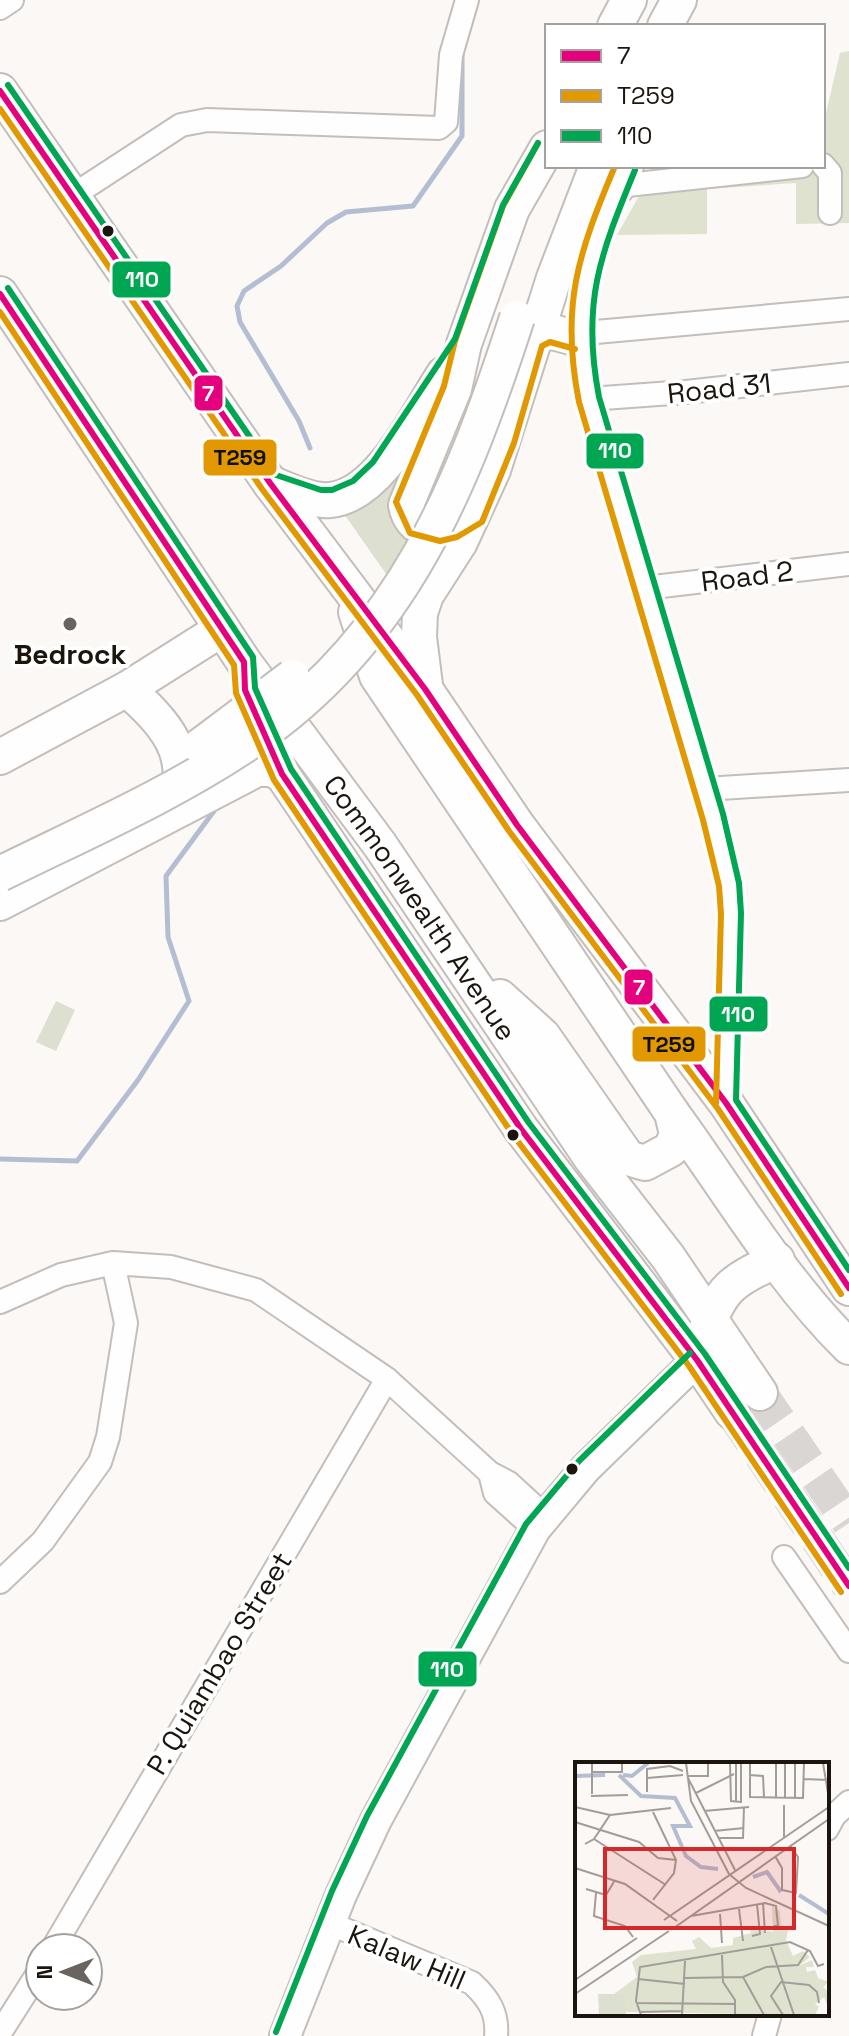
<svg xmlns="http://www.w3.org/2000/svg" width="849" height="2036" font-family="'Space Grotesk',sans-serif">
	<style>
		.green { fill: #dde0d0 }
		.forest { fill: #dee2ce }
		.lines { fill: none; stroke-linecap: round; stroke-linejoin: round }
		.stream { stroke: #b4bed2; stroke-width: 5 }
		.primary-tunnel { stroke: #dad6d3; stroke-width: 34; stroke-dasharray: 34 17; stroke-linecap: butt }
		.street-casing { stroke: #c3beba; stroke-width: 26 }
		.secondary-casing { stroke: #c3beba; stroke-width: 34 }
		.primary-casing { stroke: #c3beba; stroke-width: 38 }
		.street { stroke: #fefefe; stroke-width: 22 }
		.secondary { stroke: #fefefe; stroke-width: 30 }
		.primary { stroke: #fefefe; stroke-width: 34 }
		.primary-bridge-casing { stroke: #c3beba; stroke-width: 38; stroke-linecap: butt }
		.primary-bridge { stroke: #fefefe; stroke-width: 34 }
		.bus-1-casing { stroke: #fff; stroke-width: 12 }
		.bus-2-casing { stroke: #fff; stroke-width: 12 }
		.bus-3-casing { stroke: #fff; stroke-width: 12 }
		.bus-1 { stroke: #e5007d; stroke-width: 6 }
		.bus-2 { stroke: #e19801; stroke-width: 6 }
		.bus-3 { stroke: #00a651; stroke-width: 6 }
		.bus-dot { fill: #1c150d; stroke: #fff; stroke-width: 3 }
		.poi-dot { fill: #6a645f; stroke: #fff; stroke-width: 3 }
		.labels { text-anchor: middle; dominant-baseline: central; stroke-width: 8; stroke-linejoin: round; paint-order: stroke }
		.street-label { font-size: 28px; fill: #1c150d; stroke: #fff }
		.poi-label { font-size: 28px; font-weight: bold; fill: #1c150d; stroke: #fff }
		.inset-river { fill: none; stroke: #b4bed2; stroke-width: 4 }
		.inset-road { fill: none; stroke: #a29d99; stroke-width: 2 }
		.view { fill: #d62828; fill-opacity: 0.15; stroke: #d62828; stroke-width: 4 }
		.inset-edge { fill: none; stroke: #1c150d; stroke-width: 4 }
		.line-badge { stroke: #fff; stroke-width: 3 }
		.badge-label { font-size: 22px; text-anchor: middle; font-weight: bold; fill: #fff }
		.pale-badge-label { font-size: 22px; text-anchor: middle; font-weight: bold; fill: #111 }
	</style>
	<rect width="100%" height="100%" fill="#fbf8f6"/>
	<path class="green" d="M403,465L412,535L408,605L344,514L368,502Z
		M56,1001L75,1010L56,1051L36,1042Z"/>
	<path class="forest" d="M849,51V223L796,224V183L707,189V234L617,235L656,166H823V126L840,53Z"/>
	<g class="lines">
		<path class="stream" d="M310,448L299,421L240,322L237,306L244,291L281,266L327,223L346,212L413,206L462,136V55
			M0,1159L77,1161L138,1080L189,1001L168,937L166,876L214,811"/>
		<path class="primary-tunnel" d="M760,1393L849,1523
			M732,1412L849,1586"/>
		<g class="street-casing">
			<path id="street" d="M0,8L12,0
				M823,165L830,173V213
				M72,196L181,125L207,120L439,128L446,122L451,55L467,0
				M578,329L596,332L849,309
				M589,399L686,392L849,374
				M645,588L849,564
				M705,789L849,780
				M726,1103L731,914L729,884L713,817L589,399C568,309 584,268 618,186L802,166
				M0,1302L61,1275L113,1263L171,1267L256,1290L387,1379L490,1473L509,1483L545,1516
				M490,1473L495,1493L535,1529
				M784,1557L849,1651
				M0,1582L43,1541L100,1462L108,1437L126,1323L113,1263
				M827,1829L834,1816L849,1802
				M329,1923L472,1983C489,1999 498,2013 496,2036
				M53,1948L387,1379
				M0,2033L40,1970
				M764,2036L770,2014"/>
		</g>
		<g class="secondary-casing">
			<path id="secondary" d="M285,2036L341,1895L376,1820L535,1529L586,1468L697,1360"/>
		</g>
		<g class="primary-casing">
			<g id="primary">
				<path d="M615,26L629,0"/>
				<path d="M665,26L679,0"/>
				<path d="M0,91L270,483L425,689L517,825L726,1103L849,1288"/>
				<path d="M618,186L626,166"/>
				<path id="s1" d="M0,294L244,662L380,845L591,1158L668,1257L760,1393"/>
				<path d="M534,339L549,331L578,339"/>
				<path d="M270,483C288,490 311,502 330,500C380,496 419,412 444,374"/>
				<path d="M460,524C438,537 411,533 406,505L454,389L464,344L512,209L547,148"/>
				<path d="M356,612L377,676L672,1113L677,1134L671,1149L645,1163L628,1158L543,1036L500,997"/>
				<path d="M425,685L419,637L420,613L426,595L460,542L493,470L554,278L597,166"/>
				<path d="M127,689C164,722 195,754 174,807"/>
				<path d="M252,705L282,774L521,1129L697,1360L732,1412"/>
				<path d="M0,757L127,689L222,629"/>
				<path d="M0,903L257,769H271L282,774"/>
				<path d="M672,1113C729,1191 780,1279 849,1347"/>
				<path d="M704,1337C720,1287 732,1281 777,1260"/>
			</g>
		</g>
		<use href="#street" class="street"/>
		<use href="#secondary" class="secondary"/>
		<use href="#primary" class="primary"/>
		<g class="primary-bridge-casing">
			<path id="primary-bridge" d="M200,746L292,677
				M0,874C85,832 173,794 251,741C403,638 463,484 517,318"/>
		</g>
		<use href="#primary-bridge" class="primary-bridge"/>
		<g class="bus-1-casing">
			<path id="bus-1" d="M0,91L270,483L425,689L517,825L726,1103L849,1288
				M0,294L244,662L245,690L282,774L521,1129L697,1360L849,1586"/>
		</g>
		<g class="bus-2-casing">
			<path id="bus-2" d="M0,109L262,489L417,695L509,831L718,1109L841,1294
				M538,143L503,206L455,341L444,386L396,502L410,533L440,541L457,537L482,522L514,443L542,346L550,342L575,349
				M615,166C578,254 560,306 579,402L703,820L719,886L721,914L716,1103
				M0,312L234,665L236,693L274,780L513,1135L689,1366L841,1592"/>
		</g>
		<g class="bus-3-casing">
			<path id="bus-3" d="M8,85L276,475L321,490H332L353,481L373,462L455,339L503,205L538,143
				M635,170C600,255 581,303 599,397L723,814L739,883L741,913L736,1100L849,1270
				M8,288L253,657L255,688L291,769L529,1123L705,1354L849,1568
				M276,2032L332,1891L367,1816L526,1524L579,1461L690,1353"/>
		</g>
		<use href="#bus-1" class="bus-1"/>
		<use href="#bus-2" class="bus-2"/>
		<use href="#bus-3" class="bus-3"/>
	</g>
	<g class="bus-dot">
		<circle cx="108" cy="231" r="7"/>
		<circle cx="513" cy="1135" r="7"/>
		<circle cx="572" cy="1469" r="7"/>
	</g>
	<circle class="poi-dot" cx="70" cy="624" r="8"/>
	<g class="labels">
		<g class="street-label">
			<text transform="translate(719 388) rotate(-6)">Road 31</text>
			<text transform="translate(747 576) rotate(-7)">Road 2</text>
			<text stroke="none"><textPath href="#s1" startOffset="744">Commonwealth Avenue</textPath></text>
			<text transform="translate(219 1663) rotate(-59)">P. Quiambao Street</text>
			<text transform="translate(407 1957) rotate(23)">Kalaw Hill</text>
		</g>
		<g class="poi-label">
			<text x="70" y="654">Bedrock</text>
		</g>
	</g>
	<g transform="translate(575 1762)">
		<rect width="254" height="254" fill="#fbf8f6"/>
		<path d="M23,232H50L51,253H24Z" fill="#dde0d0"/>
		<path d="M197,144L205,149L206,163L214,165L211,178L218,194L228,189L235,195L224,204L237,198L239,205H231L232,210L240,208L243,216L254,220L248,225L254,230V247L249,235L240,242L244,245L240,253L50,250V232H39L62,215L57,200L66,193L121,187L117,179L124,175L136,186L158,183V176L176,171L175,166L198,170Z" fill="#dee2ce"/>
		<path class="inset-river" d="M44,13L66,34L100,36L115,64H98L111,94L126,105L143,107M48,13L57,14L73,1M0,14L30,13M178,115L192,110L206,130M224,133L254,152"/>
		<path class="inset-road" d="M17,1V32M111,1L116,39L154,112L171,126L254,164M155,1L156,39L166,40V1M161,1V40M175,1V35L228,36L229,1M248,1L254,37M17,10H47V1M174,13L188,14L189,35M113,14H133V1M72,16L108,13M113,16L160,108M229,17L254,18M72,30V7L95,4L108,9M121,31L159,12M16,34L53,33M201,35V1M210,35V1M220,35V1M209,43V75M0,45L35,53M129,49L174,45M0,60L64,80L83,96L101,98M139,69L169,66M143,76H168L169,45M19,77L91,123M10,82L19,77L35,53L96,46M200,94L207,106V128L221,131L223,95L215,83M0,106L50,122L102,159M11,127L31,133L40,118M21,131L19,154L50,164L58,175M78,138L99,111L101,98L78,50M188,141L190,171M164,147L168,179M145,152L147,181M116,154L190,141L201,144L203,164H199M89,158L254,45M96,168L254,57M177,174L185,172L182,142M196,185L219,253M147,193L148,220L160,238V253M168,215L189,253M110,216L168,215L191,205L223,203L233,188M63,217L110,222M0,218L62,176M0,232L94,169M61,241L161,242M65,250L107,249M66,253L61,239L65,205L215,180L235,189L243,204L249,202M107,253L110,199M208,253L196,234L206,220L234,223L242,230L244,241"/>
		<path class="view" d="M30,87H219V166H30Z"/>
		<rect width="254" height="254" class="inset-edge"/>
	</g>
	<g class="line-badge">
		<rect x="111" y="260" width="61" height="39" rx="8" fill="#00a651"/>
		<rect x="193" y="374" width="31" height="38" rx="8" fill="#e5007d"/>
		<rect x="585" y="432" width="60" height="38" rx="8" fill="#00a651"/>
		<rect x="202" y="438" width="76" height="39" rx="8" fill="#e19801"/>
		<rect x="623" y="968" width="31" height="38" rx="8" fill="#e5007d"/>
		<rect x="708" y="995" width="61" height="38" rx="8" fill="#00a651"/>
		<rect x="631" y="1025" width="76" height="38" rx="8" fill="#e19801"/>
		<rect x="417" y="1650" width="61" height="38" rx="8" fill="#00a651"/>
	</g>
	<g class="badge-label">
		<text x="142" y="287">110</text>
		<text x="208" y="401">7</text>
		<text x="615" y="458">110</text>
		<text x="639" y="995">7</text>
		<text x="738" y="1022">110</text>
		<text x="447" y="1677">110</text>
	</g>
	<g class="pale-badge-label">
		<text x="240" y="465">T259</text>
		<text x="669" y="1052">T259</text>
	</g>
	<rect x="545" y="24" width="280" height="144" fill="#ffffff" stroke="#a4a19e" stroke-width="2"/>
	<rect x="561" y="50" width="40" height="12" fill="#e5007d" stroke="#a4a19e" stroke-width="2"/>
	<text x="617" y="64" font-size="24" fill="#1c150d">7</text>
	<rect x="561" y="90" width="40" height="12" fill="#e19801" stroke="#a4a19e" stroke-width="2"/>
	<text x="617" y="104" font-size="24" fill="#1c150d">T259</text>
	<rect x="561" y="130" width="40" height="12" fill="#00a651" stroke="#a4a19e" stroke-width="2"/>
	<text x="617" y="144" font-size="24" fill="#1c150d">110</text>
	<g transform="translate(64 1972) rotate(270)"><circle r="38" fill="#ffffff" stroke="#a4a19e" stroke-width="2"/>
	<path d="M0-6L14 30L0 20L-14 30Z" fill="#6a645f"/>
	<text y="-12" font-size="22" font-weight="bold" text-anchor="middle" fill="#1c150d">N</text>
	</g>
</svg>
